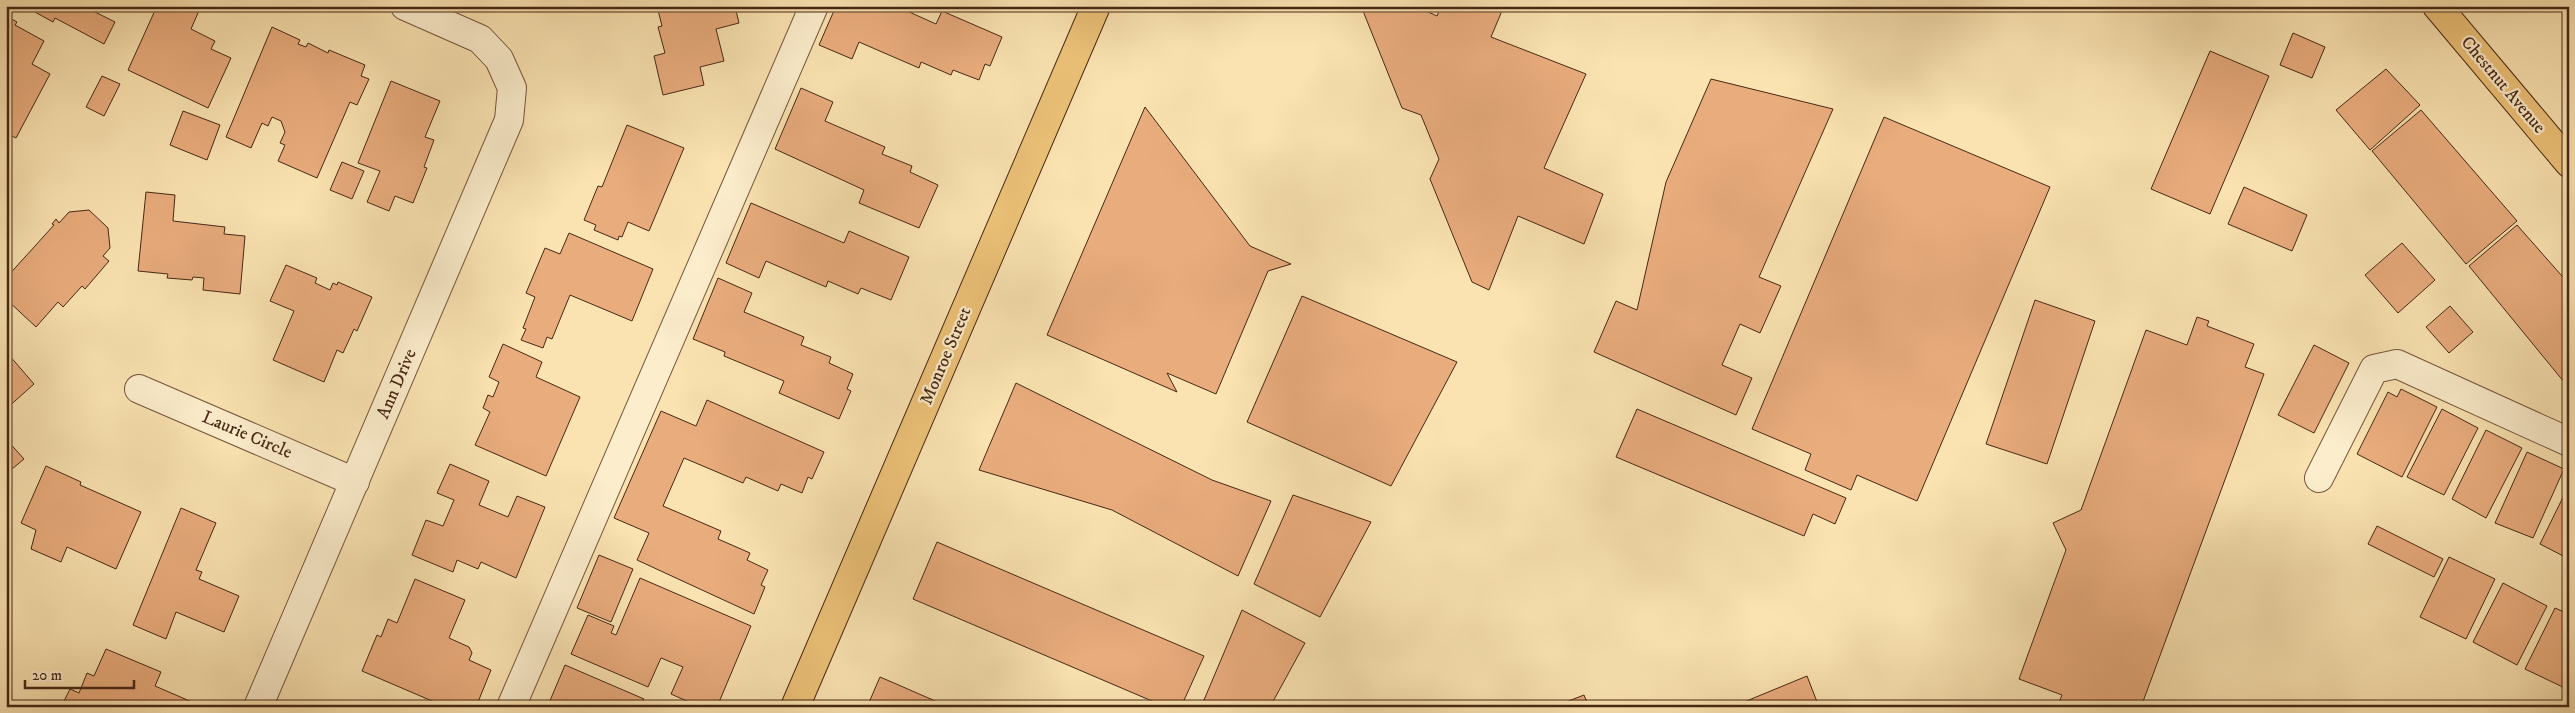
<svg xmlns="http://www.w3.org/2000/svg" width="2575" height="713" font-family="'IM FELL DW Pica',serif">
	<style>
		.building { fill: #e9ac7d; stroke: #472815 }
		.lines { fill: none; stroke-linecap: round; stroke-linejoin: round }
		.minor-casing { stroke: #74573c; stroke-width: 30 }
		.major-casing { stroke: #472815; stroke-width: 30 }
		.minor { stroke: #fcedcc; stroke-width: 28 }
		.major { stroke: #edc278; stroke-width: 28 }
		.labels { text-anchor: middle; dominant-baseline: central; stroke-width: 4.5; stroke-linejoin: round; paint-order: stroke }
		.street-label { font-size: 18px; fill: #472815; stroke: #fcedcc }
	</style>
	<rect width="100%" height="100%" fill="#fae3b1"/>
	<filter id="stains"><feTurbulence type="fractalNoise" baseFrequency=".004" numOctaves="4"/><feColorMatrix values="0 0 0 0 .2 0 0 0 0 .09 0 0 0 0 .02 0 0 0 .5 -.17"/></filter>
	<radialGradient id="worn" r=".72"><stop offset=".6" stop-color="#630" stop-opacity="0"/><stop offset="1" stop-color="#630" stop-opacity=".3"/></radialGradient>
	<path class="building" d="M24,6H95L93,11L115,22L104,44L55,18L53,22Z
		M157,6H201L191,29L215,41L211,49L231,58L208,108L128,70Z
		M657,6H735L739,23L716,29L724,61L700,67L704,85L663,95L654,56L665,53L658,27L662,26Z
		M836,6H896L936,24L942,11L1002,37L990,66L985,64L979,80L953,70L951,75L921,62L919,68L859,42L852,59L819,45Z
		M1361,6H1415L1437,16L1441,6H1504L1491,37L1586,74L1544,168L1603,194L1584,244L1518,216L1489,290L1472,282L1430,179L1439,159L1421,115L1402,108Z
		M6,16L17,22L15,25L44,41L32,64L50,74L16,138L6,133Z
		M272,27L300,40L298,44L306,47L308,43L328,53L329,50L365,65L361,76L369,79L357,105L350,102L317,178L278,161L285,145L280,143L285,132L281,121L272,117L268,126L262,123L251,148L226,137Z
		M2293,33L2325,47L2312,78L2280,65Z
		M2210,51L2269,76L2210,214L2151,189Z
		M2386,69L2420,105L2370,150L2336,110Z
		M102,76L120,84L104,116L86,107Z
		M1711,79L1833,109L1759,277L1781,286L1760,333L1740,324L1722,365L1752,378L1736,415L1594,352L1616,301L1637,310L1666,182Z
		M391,81L440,101L425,137L434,140L424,167L427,168L413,203L395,196L389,211L367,202L380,171L358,163Z
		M801,88L833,102L825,121L885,147L882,154L912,166L910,172L938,185L919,228L859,203L864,190L775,149Z
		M1145,107L1250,246L1291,264L1268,271L1216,394L1167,373L1177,392L1047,335Z
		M2421,110L2517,221L2466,264L2372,151Z
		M183,111L220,125L207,160L170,145Z
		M1884,117L2050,187L1917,501L1857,475L1851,490L1805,470L1811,454L1752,429Z
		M627,125L684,148L649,231L628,222L622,237L619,236L618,240L594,230L596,225L584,220L598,186L602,187Z
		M342,162L364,171L352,199L330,190Z
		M2244,187L2307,215L2292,251L2228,224Z
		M146,192L175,195L173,221L225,227L224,234L245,236L240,294L203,290L204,278L193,277L192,280L167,278L168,274L138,271Z
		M751,203L844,243L849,231L909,257L891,300L861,288L858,294L828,281L826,287L766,261L759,278L726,263Z
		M89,210L108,228L110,248L103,256L109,261L85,289L82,286L63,307L58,302L36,327L6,299V278L54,225L52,224L56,219L59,223L69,212Z
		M2517,225L2569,284V378L2564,382L2469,266Z
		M569,233L653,269L632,321L570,295L552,339L547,337L543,348L521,340L526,329L523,328L535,297L526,293L545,248L560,254Z
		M2402,243L2435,280L2398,313L2365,275Z
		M286,265L317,278L315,283L330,290L333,283L337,285L338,282L372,297L357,331L354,329L343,353L337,350L324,382L273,360L294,311L270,301Z
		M718,278L752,293L744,312L804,337L801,345L831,357L829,363L853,374L847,389L851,391L839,419L779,393L784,381L724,356L725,352L693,339Z
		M1302,296L1457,362L1391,486L1247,422Z
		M2035,300L2095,321L2047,464L1986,444Z
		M2450,306L2473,332L2449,353L2426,327Z
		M2197,317L2209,321L2207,326L2254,344L2245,367L2264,374L2141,707H2057L2062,695L2019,679L2066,550L2053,523L2081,510L2146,330L2187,345Z
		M503,344L542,362L536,377L580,397L546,476L475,445L490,412L483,408L488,395L493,397L499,382L489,377Z
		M2314,345L2349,363L2314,433L2278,415Z
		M9,355L34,384L6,409V357Z
		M1016,383L1212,480L1271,501L1238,576L1112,510L979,470Z
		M2401,389L2437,407L2402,477L2357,454L2388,392L2397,397Z
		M707,400L824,452L812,479L808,477L802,493L781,484L778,491L746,477L743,483L684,458L663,506L721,531L718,539L750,553L747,560L768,570L761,585L765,587L754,614L637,560L649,533L614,518L661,411L696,426Z
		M1637,409L1846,498L1835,524L1813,514L1804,536L1616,457Z
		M2442,409L2478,428L2444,495L2407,477Z
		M6,413L11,419L6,424Z
		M2486,430L2522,448L2486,518L2452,499Z
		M6,439L24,459L6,474Z
		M2527,452L2564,469L2533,538L2495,523Z
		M450,464L489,481L479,505L508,517L517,496L545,507L516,578L481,562L478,569L457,560L453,572L412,555L426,520L443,526L454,500L437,493Z
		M46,466L81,482L80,485L141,512L116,569L67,547L61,562L31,549L36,530L21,523Z
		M2569,485V559L2540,544Z
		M1293,495L1371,522L1320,617L1254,584Z
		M181,508L216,523L196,570L202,572L199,579L239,596L224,632L176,612L166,639L133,625Z
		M2377,526L2443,559L2434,577L2368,544Z
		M937,542L1204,656L1181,707H1166L913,599Z
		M599,555L633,569L611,622L577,608Z
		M2449,557L2495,579L2466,639L2420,617Z
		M640,578L751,626L717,707H700L671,694L683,667L661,658L648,687L571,654L588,615L614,626L611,633L616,635Z
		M415,579L465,600L449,638L469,647L472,653L469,660L491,670L476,707H446L362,671L377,635L381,637L388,619L397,623Z
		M2503,583L2547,606L2517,665L2473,642Z
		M2555,608L2569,614V690L2525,669Z
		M1242,610L1305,643L1270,707H1201Z
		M106,649L161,672L155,686L192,702L190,707H72L64,701L70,689L79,693L87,673L94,676Z
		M565,665L644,699L640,707H557L549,703Z
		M1807,676L1819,707H1732Z
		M880,677L894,683L949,707H867Z
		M1584,695L1589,707H1553Z
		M537,702L549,707H535Z"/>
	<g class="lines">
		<g class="minor-casing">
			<path id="minor" d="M139,389L355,482
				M2319,478L2374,369L2397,364L2569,442
				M258,707L509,120L512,88L499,59L480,39L405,6
				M511,707L814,6"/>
		</g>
		<g class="major-casing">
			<path id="major" d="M2437,6L2569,163
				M795,707L1096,6"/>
		</g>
		<use href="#minor" class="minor"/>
		<use href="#major" class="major"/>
	</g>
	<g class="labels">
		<g class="street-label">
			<text transform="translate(2503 85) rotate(50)">Chestnut Avenue</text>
			<text transform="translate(946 356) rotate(-67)">Monroe Street</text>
			<text transform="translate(397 384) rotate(-67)">Ann Drive</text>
			<text transform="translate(247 435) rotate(23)">Laurie Circle</text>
		</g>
	</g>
	<rect width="2575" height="713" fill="none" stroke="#fae3b1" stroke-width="25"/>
	<rect x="8" y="8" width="2560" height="698" fill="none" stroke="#472815" stroke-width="2.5"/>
	<rect x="12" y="12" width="2550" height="688" fill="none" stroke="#472815"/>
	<path d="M25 680v8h109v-8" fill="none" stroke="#472815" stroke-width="2.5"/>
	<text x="32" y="680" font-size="15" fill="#472815" stroke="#fcedcc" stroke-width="4" paint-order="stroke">20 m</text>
	<rect width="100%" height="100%" filter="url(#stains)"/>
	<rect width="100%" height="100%" fill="url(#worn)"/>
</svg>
